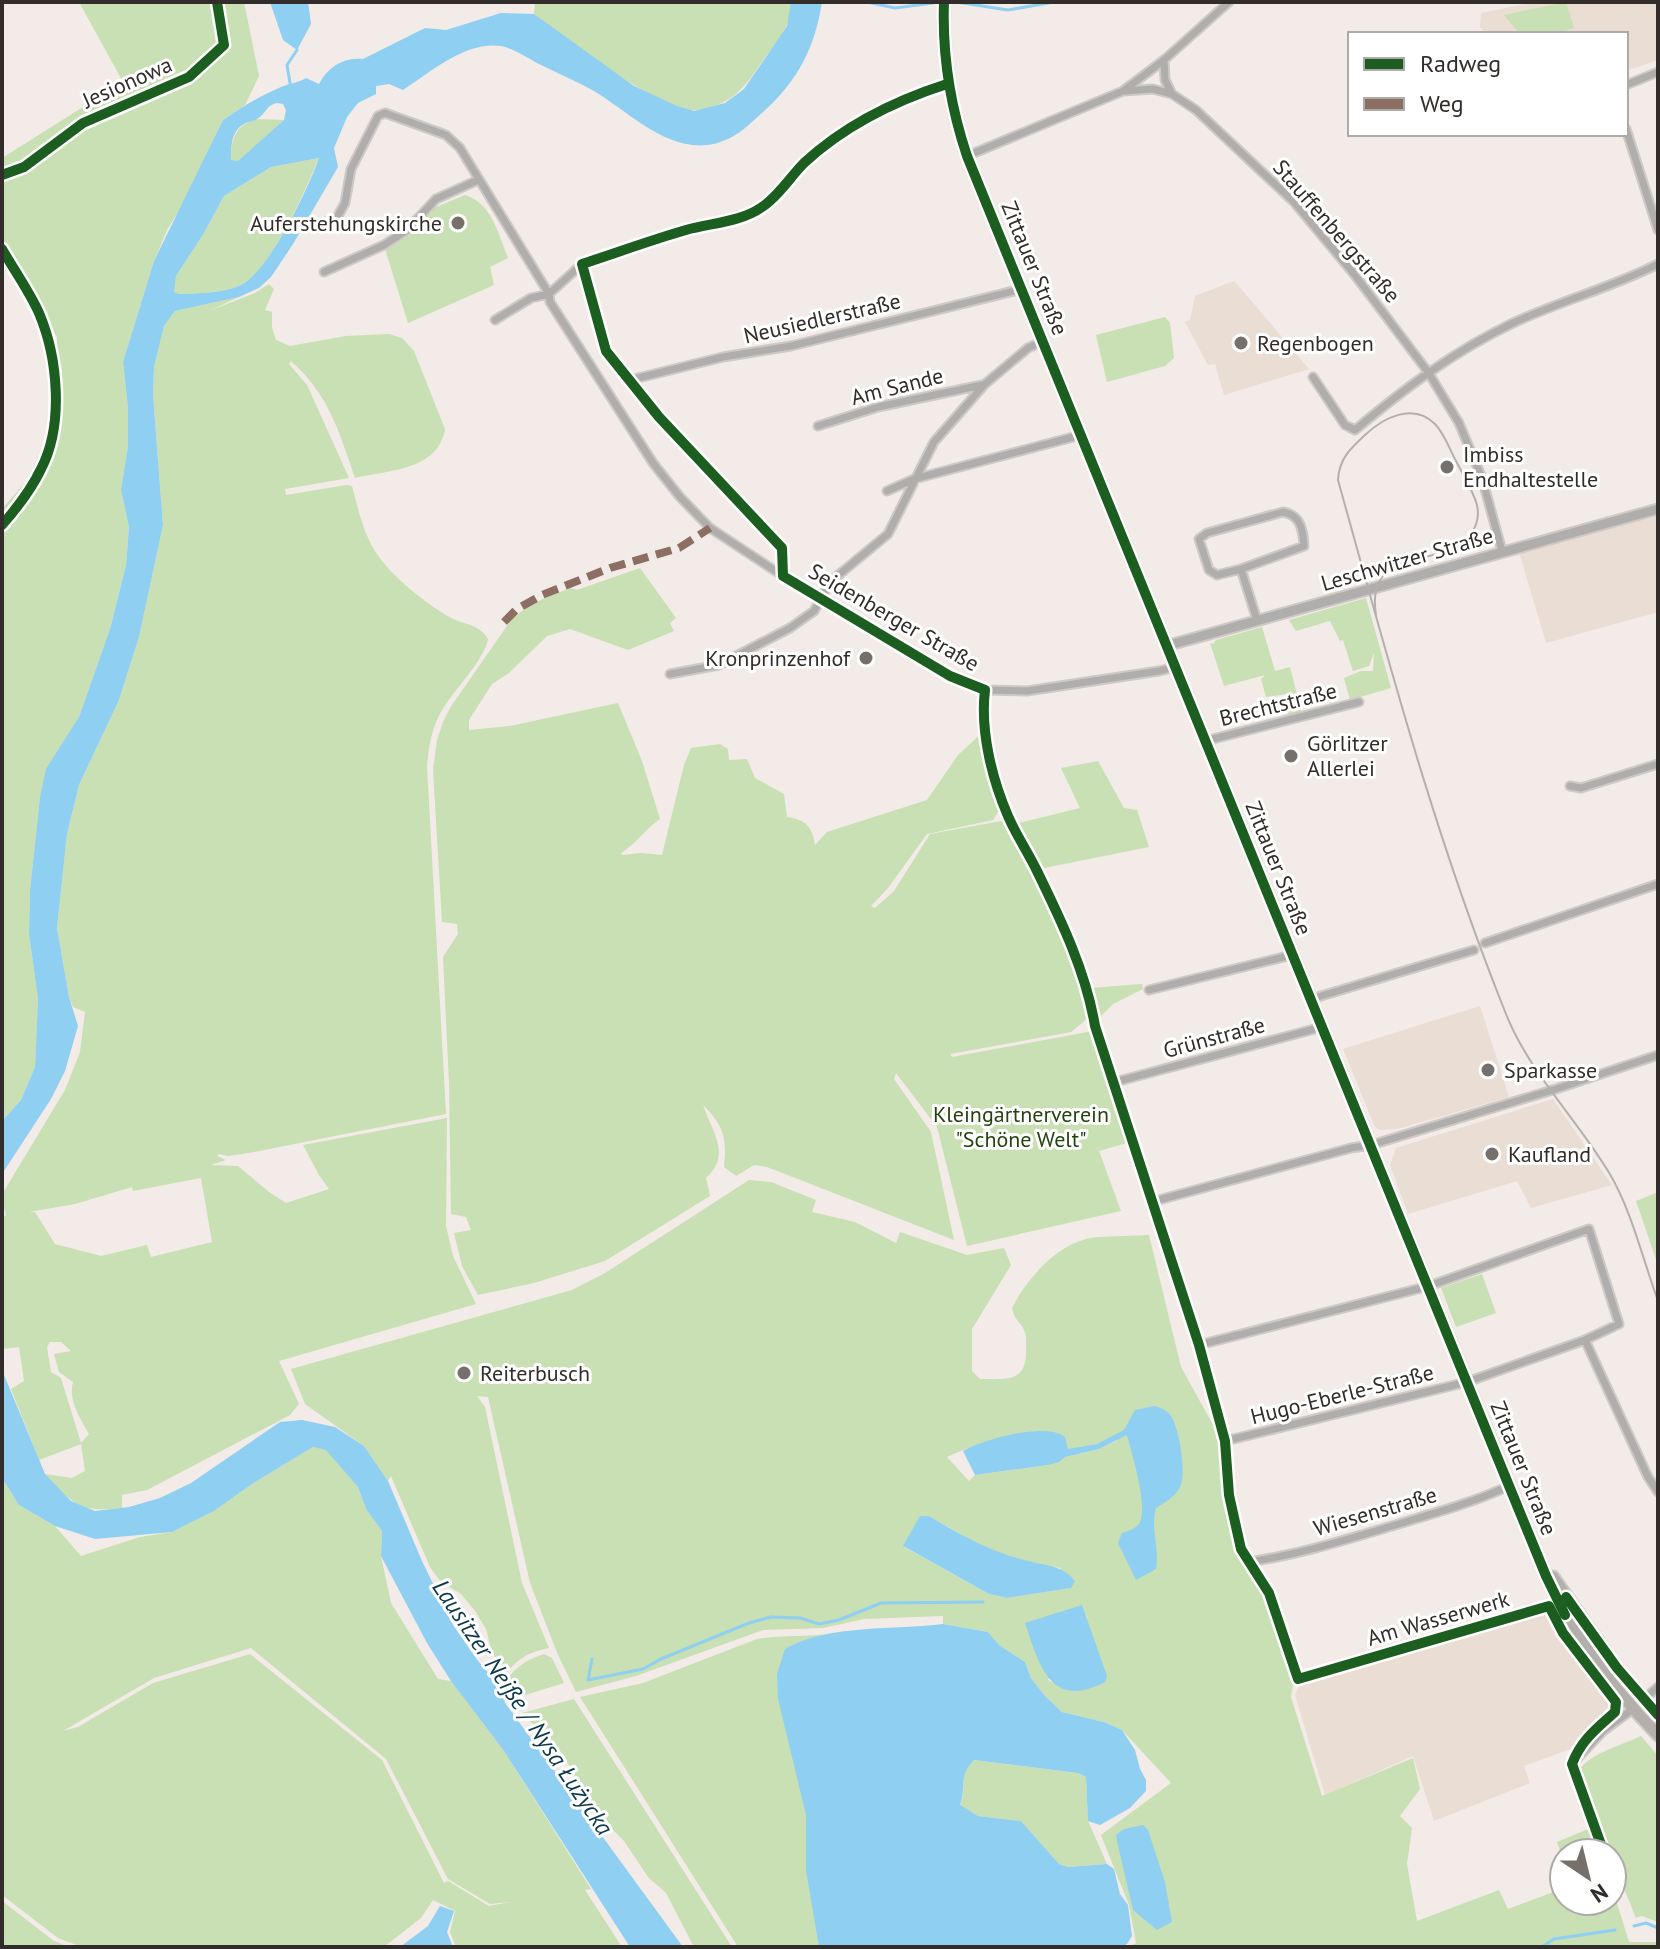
<svg xmlns="http://www.w3.org/2000/svg" width="1660" height="1949" font-family="'PT Sans',sans-serif">
	<style>
		.built { fill: #e9ddd4 }
		.green { fill: #c9dfb4; fill-rule: evenodd }
		.water { fill: #8fcff2; fill-rule: evenodd }
		.lines { fill: none; stroke-linecap: round; stroke-linejoin: round }
		.stream { stroke: #8fcff2; stroke-width: 3 }
		.minor-casing { stroke: #cfc9c6; stroke-width: 11 }
		.tertiary-casing { stroke: #cfc9c6; stroke-width: 13 }
		.primary-casing { stroke: #cfc9c6; stroke-width: 15 }
		.minor { stroke: #b0aeac; stroke-width: 7 }
		.tertiary { stroke: #b0aeac; stroke-width: 9 }
		.primary { stroke: #b3b0ac; stroke-width: 11 }
		.tram { stroke: #b3b0ad; stroke-width: 2 }
		.quiet { stroke: #8d6e63; stroke-width: 8; stroke-dasharray: 16 8; stroke-linecap: butt }
		.cycleway-casing { stroke: #fff; stroke-width: 15 }
		.cycleway { stroke: #1b5e20; stroke-width: 10 }
		.poi-dot { fill: #75706c; stroke: #fff; stroke-width: 3 }
		.labels { text-anchor: middle; dominant-baseline: central; stroke-width: 6; stroke-linejoin: round; paint-order: stroke }
		.street-label { font-size: 22px; fill: #322d2a; stroke: #fff }
		.poi-label { font-size: 22px; fill: #322d2a; stroke: #fff; text-anchor: start }
		.park-label { font-size: 22px; fill: #25430d; stroke: #fff }
		.water-label { font-size: 24px; font-style: italic; fill: #0e394d; stroke: #fff }
	</style>
	<rect width="100%" height="100%" fill="#f2ebe7"/>
	<path class="built" d="M1534,2H1658V60L1626,71V34H1487L1480,27L1481,13Z
		M1234,281L1249,298L1309,369L1224,395L1215,364L1208,365L1185,322L1190,320L1195,296Z
		M1658,516V612L1546,643L1519,552Z
		M1480,1006L1509,1097L1397,1129L1380,1130L1375,1127L1343,1049Z
		M1553,1099L1612,1185L1531,1208L1517,1181L1408,1214L1390,1165L1396,1148Z
		M1547,1607L1561,1635L1613,1702L1612,1711L1587,1732L1576,1747L1524,1766L1530,1783L1434,1821L1413,1756L1325,1795L1295,1695L1301,1680Z"/>
	<path class="green" d="M79,2H244L259,76L245,105L223,120L183,204L167,230L154,261L123,362L128,408V446L121,490L129,527L126,565L110,629L79,717L40,797L30,890L29,934L38,999L35,1067L21,1100L2,1121V509L27,480L58,416L57,337L2,249V158L123,82Z
		M535,2H791C793,27 772,47 759,66C743,91 727,106 697,110C662,114 564,37 534,14Z
		M1566,2L1574,28L1556,34H1520L1504,15Z
		M258,119L284,120L238,162L231,160C231,139 235,124 258,119Z
		M319,158C306,188 270,272 241,285C222,294 199,293 179,294L173,292L176,276L204,233L224,196L271,167Z
		M465,195C493,204 498,234 508,258L490,267L494,285L408,323L385,249L415,232L434,208Z
		M269,284L274,289L265,310L272,312V328L276,340L290,346L346,336L389,334L402,338L414,351L445,429C438,471 388,470 355,478C339,431 329,395 291,361L289,364L307,385L349,478L285,489L286,495L347,485L352,486C357,504 361,524 369,540C383,571 422,601 451,618C465,625 479,624 488,639C484,660 456,688 444,707C432,725 429,745 427,766L446,1114L249,1153L228,1156L219,1154L217,1156L226,1160L211,1165L238,1166L269,1192L286,1203L329,1189L319,1175L303,1145L447,1118L446,1226L453,1256L476,1304L279,1361L299,1404L290,1415L147,1490L122,1495V1508C80,1513 73,1504 45,1474L72,1478L85,1471L81,1444L39,1460L11,1389L24,1381L19,1347L2,1349V1218L6,1215L2,1201L4,1191L65,1090L80,1052L85,1012L73,1007L69,997L57,928L67,834L79,785L119,700L139,637L163,525L153,395L154,367L164,326L175,311L239,297L209,311L255,293ZM201,1178L212,1242L151,1257L147,1245L101,1256L55,1244L35,1212H29L75,1204L132,1187L133,1191ZM50,1342H61L71,1351L54,1354L59,1372L73,1382C68,1401 80,1418 89,1434L81,1443L61,1378L51,1372L47,1347Z
		M1165,317L1170,323L1174,358L1165,366L1107,382L1096,335Z
		M640,568L676,618L670,623L674,631L628,650L570,629L547,636L509,673L492,684L469,720V730L510,726L618,703L642,761L660,819C645,829 636,844 621,853L622,855L641,853L662,855L684,765L691,748L720,744L728,749L729,760L747,759L755,778L784,794L787,817C806,820 812,826 815,845L827,832L927,800L958,755L984,731L990,780L1000,809L993,820L927,834L888,888L871,906L875,908L894,891L930,834L1007,820L1058,920L1085,993L1088,1018L1071,1032L950,1054L952,1057L1093,1031L1113,1084L1130,1142L1099,1151L1121,1211L967,1246L937,1127L896,1073L894,1079L931,1132L954,1240L767,1167L754,1165L736,1176L724,1167C727,1138 724,1126 703,1105C712,1132 732,1154 706,1178L710,1196L605,1261L534,1283L478,1295L462,1266L454,1233L471,1230L466,1217L451,1214L449,1083L443,957L458,934L457,924L442,922L433,770L437,740L443,722L450,708L511,620L531,604L570,588L577,590Z
		M1366,598L1391,688L1350,700L1344,678L1361,671H1373L1374,653L1369,666L1353,671L1343,640L1340,641L1330,621L1296,631L1289,620Z
		M1262,627L1275,671L1290,667L1301,711L1288,715L1286,709L1296,706L1293,693L1266,697L1261,679L1265,675L1224,686L1210,643L1213,644L1216,640Z
		M1098,761L1124,808L1137,810L1149,847L1039,869L1015,824L1080,808L1061,768Z
		M1142,984L1143,989L1113,1004L1096,1021L1090,988Z
		M749,1180L771,1182L816,1200L812,1212L855,1222L896,1243L900,1232L967,1255L1004,1248L1011,1265L972,1329V1371L980,1379C1006,1379 1027,1383 1026,1350C1026,1344 1027,1336 1024,1330C1019,1320 1015,1321 1012,1308C1028,1277 1060,1240 1098,1237C1115,1236 1132,1236 1149,1235L1181,1367L1223,1443L1228,1497L1239,1550L1244,1566L1267,1595L1294,1679L1291,1697L1322,1796L1413,1758L1420,1789L1400,1816L1412,1828L1407,1864L1417,1921L1499,1890L1508,1909L1564,1888V1901H1612V1887L1629,1942H1658V1947H1128L1136,1943L1129,1905L1101,1835L1171,1783L1122,1730L1104,1722L1062,1712L1045,1696L1031,1678L1025,1662L999,1645L988,1632L943,1624V1616L864,1619L823,1628L763,1630L636,1676L576,1692L558,1655L530,1583L488,1397L477,1396L485,1407L522,1583L549,1648C528,1652 517,1659 504,1676L491,1649L486,1629L475,1611L461,1594L441,1582L430,1567L391,1476L388,1481L364,1446L305,1404L291,1369L572,1290L605,1273ZM1037,1431L1067,1450L1097,1444L1116,1435L1118,1440L1099,1449L1065,1457L1048,1465L975,1475L969,1481L947,1457C975,1444 1006,1435 1037,1431ZM920,1516H929L985,1548L1018,1559L1060,1568L1070,1588L1007,1598L989,1594L904,1547ZM1086,1614L1088,1625L1068,1690L1048,1680Z
		M1658,1192V1265L1636,1201Z
		M1482,1274L1496,1313L1456,1327L1441,1288Z
		M313,1447L326,1449L340,1464L358,1487L366,1509L382,1531L381,1556L391,1603L438,1679L451,1681L504,1751L591,1889L585,1890L622,1947L455,1945L450,1932L455,1911L433,1900L421,1918L384,1947H82L58,1938L2,1895V1478L19,1505L55,1526L81,1556L140,1537L172,1532L214,1511L252,1484ZM251,1648L386,1759L448,1879L490,1904L510,1902L489,1906L448,1881L444,1883L382,1760L250,1654L153,1683L78,1727L63,1731L154,1678Z
		M846,1631L873,1947H738L580,1697L643,1683L757,1639C787,1634 816,1638 846,1631Z
		M544,1654L552,1658L564,1683L522,1696L508,1678C518,1665 529,1659 544,1654Z
		M574,1699L732,1947H694L666,1893L648,1877L624,1841L593,1810L563,1754L522,1713Z
		M1641,1736L1658,1756V1922L1642,1916L1636,1918L1612,1859V1853H1610L1578,1773C1586,1754 1621,1746 1641,1736Z
		M974,1760L1078,1773L1086,1777L1088,1821L1107,1864L1068,1867L1059,1864L1021,1821L978,1816L960,1806C968,1784 956,1781 974,1760Z
		M1593,1827L1601,1853H1564V1862L1557,1842Z
		M2,1901L54,1941L69,1947H2Z"/>
	<path class="water" d="M270,2H308L311,24L297,50L283,40Z
		M791,2H822C815,47 798,81 763,112C753,121 742,132 730,138C678,164 634,115 594,91C576,81 557,73 539,64C528,58 513,48 501,46C465,41 431,72 403,90L389,84L376,86V94L358,103L347,117L334,148L338,167L293,244L271,277L259,288L239,297L175,311L164,326L154,367L153,395L163,525L139,637L119,700L79,785L67,834L57,928L69,997L78,1026L65,1071L51,1099L2,1174V1121L21,1100L35,1067L38,999L29,934L30,890L40,797L46,769L79,717L110,629L126,565L129,527L121,490L128,446V408L123,362L154,261L223,120C242,107 260,96 281,87C290,83 298,83 306,78L319,84C328,67 343,57 363,59L425,28L446,30L501,13L534,14L634,86L677,106L694,111L725,103L744,89L787,26ZM277,103L283,104L286,110L284,120L238,161L231,160C231,147 231,131 244,124C248,121 253,122 257,119C266,114 266,105 277,103ZM319,158C309,187 268,273 241,285C222,294 199,293 179,294L174,292L176,276L204,233L224,196L271,167Z
		M2,1370L45,1474L71,1501L95,1511L129,1507L160,1498L191,1483L280,1422L302,1420L335,1427L364,1446L388,1481L422,1561L453,1625L478,1661L502,1689L505,1703L683,1947H630L504,1751L451,1681L427,1643L381,1556L382,1531L366,1509L358,1487L326,1450L313,1447L252,1484L214,1511L172,1532L95,1539L55,1526L19,1505L2,1478Z
		M1154,1406C1161,1408 1167,1410 1171,1416C1179,1428 1187,1473 1180,1487C1176,1496 1164,1503 1156,1508C1150,1529 1160,1548 1156,1569L1136,1580L1118,1543L1122,1533C1128,1531 1135,1529 1139,1524C1149,1509 1132,1454 1127,1435L1099,1449L1065,1457L1059,1462L1048,1465L975,1475L963,1451C984,1439 1045,1422 1065,1437L1068,1449L1097,1444L1124,1430L1135,1410Z
		M920,1516H929C964,1537 996,1555 1037,1563C1052,1566 1065,1568 1075,1581L1071,1588L1007,1598L989,1594L903,1546Z
		M1082,1605L1107,1676L1105,1682C1050,1711 1039,1664 1025,1623Z
		M943,1624L988,1632L999,1645L1025,1662L1031,1678L1045,1696L1062,1712L1104,1722L1122,1730L1135,1750L1140,1769L1146,1780V1791L1130,1808L1100,1825L1088,1821L1086,1777L1078,1773L974,1760C957,1779 967,1786 960,1805L978,1816L1021,1821L1059,1864L1068,1867L1107,1864L1114,1869L1120,1894L1128,1905L1132,1936L1127,1944L1121,1947H819L806,1870V1815L778,1699L777,1674L785,1649C827,1624 896,1630 943,1624Z
		M1143,1825L1148,1830L1165,1882L1172,1922L1157,1930L1133,1910L1117,1841L1116,1835L1124,1829Z
		M440,1906L454,1911L447,1932L453,1947H400L428,1926Z"/>
	<g class="lines">
		<path class="stream" d="M867,2L895,8L933,3
			M956,2L1008,10L1054,2
			M290,83L287,65L297,50
			M592,1659L588,1680L643,1669L661,1659L749,1623L771,1617L800,1618L819,1624L839,1620L881,1603L983,1602
			M1634,1926L1646,1923L1658,1928
			M1542,1947L1554,1939L1615,1930"/>
		<g class="minor-casing">
			<path id="minor" d="M1164,60L1165,80L1172,94
				M1626,85L1658,72
				M1123,91L1153,89L1172,94L1196,110L1294,202L1354,274L1428,372L1459,423L1482,478L1502,551
				M1626,129L1658,230
				M967,156L1123,91L1164,60L1229,2
				M2,175L24,167L83,123L189,77L224,45L217,2
				M334,223L345,203L351,169L378,116L385,113L446,135L460,148L549,294L550,302L653,463L680,497L710,528L786,578L950,676L985,690L1027,691L1159,671L1175,667
				M324,272L384,245L407,230L436,199L478,180
				M549,294L582,264L686,230L747,215L762,208L803,164L834,138L866,118L898,102L947,84
				M495,320L531,298L549,294
				M1313,377L1345,425L1355,430C1404,389 1453,352 1511,324C1559,301 1611,288 1658,264
				M630,380L723,357L791,346L1022,289
				M818,426L878,407L982,385
				M887,491L914,479L1081,435
				M1241,569L1304,546C1303,530 1301,515 1283,512L1207,533L1199,539L1209,570L1217,575L1241,569L1257,620
				M670,674L719,665L790,628L814,611L830,582L888,534L934,442L985,384L1028,348L1043,341
				M1205,741L1359,702
				M1570,786L1581,788L1658,764
				M1485,943L1658,884
				M1149,990L1292,955
				M1311,999L1474,950
				M1115,1082L1322,1027
				M1151,1202L1351,1148L1371,1145L1556,1089L1658,1055
				M1585,1340L1648,1477L1658,1492
				M1199,1345L1429,1286L1589,1229L1619,1324L1585,1340L1467,1382L1225,1441
				M1248,1562C1297,1555 1345,1540 1392,1526C1431,1514 1472,1503 1509,1486
				M1337,1668L1549,1606
				M1643,1700L1658,1687
				M1572,1764L1603,1731L1633,1709"/>
		</g>
		<g class="tertiary-casing">
			<path id="tertiary" d="M1166,646L1658,509"/>
		</g>
		<g class="primary-casing">
			<path id="primary" d="M944,2C942,56 950,105 967,156L1546,1576C1573,1636 1612,1688 1658,1735
				M1553,1577L1617,1668L1658,1715"/>
		</g>
		<use href="#minor" class="minor"/>
		<use href="#tertiary" class="tertiary"/>
		<use href="#primary" class="primary"/>
		<path class="tram" d="M1376,615C1364,540 1449,574 1474,529C1478,521 1479,514 1477,505C1473,490 1463,475 1456,461C1450,450 1444,433 1435,424C1413,402 1383,418 1365,435C1350,449 1339,459 1338,480C1388,660 1436,840 1506,1014C1529,1072 1576,1118 1608,1171C1631,1208 1643,1260 1658,1301"/>
		<path class="quiet" d="M504,622L517,609L542,595L610,568L679,548L710,528"/>
		<g class="cycleway-casing">
			<path id="cycleway" d="M944,2C942,56 950,105 967,156L1498,1459L1546,1576L1565,1615
				M947,84C894,101 845,125 804,163C790,177 779,196 762,207C741,222 711,223 686,230C651,240 616,253 582,264L606,351L659,417L782,548L783,576L950,676L985,690C980,731 992,779 1008,816C1016,835 1028,852 1037,871C1061,920 1086,972 1095,1026L1199,1345L1225,1441L1229,1495L1241,1549L1269,1593L1298,1679L1549,1606L1563,1633L1616,1702L1615,1712C1597,1728 1581,1740 1572,1764L1604,1853
				M2,175L24,167L83,123L189,77L224,45L217,2
				M2,249C14,270 29,291 39,313C58,358 64,425 41,469C31,490 17,508 2,525
				M1566,1597L1617,1668L1658,1715"/>
		</g>
		<use href="#cycleway" class="cycleway"/>
	</g>
	<g class="poi-dot">
		<circle cx="458" cy="223" r="8"/>
		<circle cx="1241" cy="343" r="8"/>
		<circle cx="1447" cy="467" r="8"/>
		<circle cx="866" cy="658" r="8"/>
		<circle cx="1291" cy="756" r="8"/>
		<circle cx="1488" cy="1070" r="8"/>
		<circle cx="1492" cy="1154" r="8"/>
		<circle cx="464" cy="1373" r="8"/>
	</g>
	<g class="labels">
		<g class="street-label">
			<text transform="translate(127 82) rotate(-24)">Jesionowa</text>
			<text transform="translate(1337 231) rotate(49)">Stauffenbergstraße</text>
			<text transform="translate(1035 268) rotate(68)">Zittauer Straße</text>
			<text transform="translate(822 318) rotate(-13)">Neusiedlerstraße</text>
			<text transform="translate(897 386) rotate(-14)">Am Sande</text>
			<text transform="translate(1407 559) rotate(-16)">Leschwitzer Straße</text>
			<text transform="translate(894 617) rotate(30)">Seidenberger Straße</text>
			<text transform="translate(1278 704) rotate(-14)">Brechtstraße</text>
			<text transform="translate(1279 868) rotate(68)">Zittauer Straße</text>
			<text transform="translate(1214 1037) rotate(-15)">Grünstraße</text>
			<text transform="translate(1342 1394) rotate(-14)">Hugo-Eberle-Straße</text>
			<text transform="translate(1524 1468) rotate(68)">Zittauer Straße</text>
			<text transform="translate(1375 1511) rotate(-16)">Wiesenstraße</text>
			<text transform="translate(1438 1618) rotate(-16)">Am Wasserwerk</text>
		</g>
		<g class="poi-label">
			<text x="442" y="223" text-anchor="end">Auferstehungskirche</text>
			<text x="1257" y="343">Regenbogen</text>
			<text x="1463" y="454">Imbiss<tspan x="1463" dy="25">Endhaltestelle</tspan></text>
			<text x="850" y="658" text-anchor="end">Kronprinzenhof</text>
			<text x="1307" y="743">Görlitzer<tspan x="1307" dy="25">Allerlei</tspan></text>
			<text x="1504" y="1070">Sparkasse</text>
			<text x="1508" y="1154">Kaufland</text>
			<text x="480" y="1373">Reiterbusch</text>
		</g>
		<g class="park-label">
			<text x="1021" y="1114">Kleingärtnerverein<tspan x="1021" dy="25">"Schöne Welt"</tspan></text>
		</g>
		<g class="water-label">
			<text transform="translate(523 1707) rotate(56)">Lausitzer Neiße / Nysa Łużycka</text>
		</g>
	</g>
	<rect width="1660" height="1949" fill="none" stroke="#322d2a" stroke-width="8"/>
	<rect x="1348" y="32" width="280" height="104" fill="#ffffff" stroke="#adabaa" stroke-width="2"/>
	<rect x="1364" y="58" width="40" height="12" fill="#1b5e20" stroke="#adabaa" stroke-width="2"/>
	<text x="1420" y="72" font-size="24" fill="#322d2a">Radweg</text>
	<rect x="1364" y="98" width="40" height="12" fill="#8d6e63" stroke="#adabaa" stroke-width="2"/>
	<text x="1420" y="112" font-size="24" fill="#322d2a">Weg</text>
	<g transform="translate(1588 1877) rotate(145)"><circle r="38" fill="#ffffff" stroke="#adabaa" stroke-width="2"/>
	<path d="M0-6L14 30L0 20L-14 30Z" fill="#75706c"/>
	<text y="-12" font-size="22" font-weight="bold" text-anchor="middle" fill="#322d2a">N</text>
	</g>
</svg>
